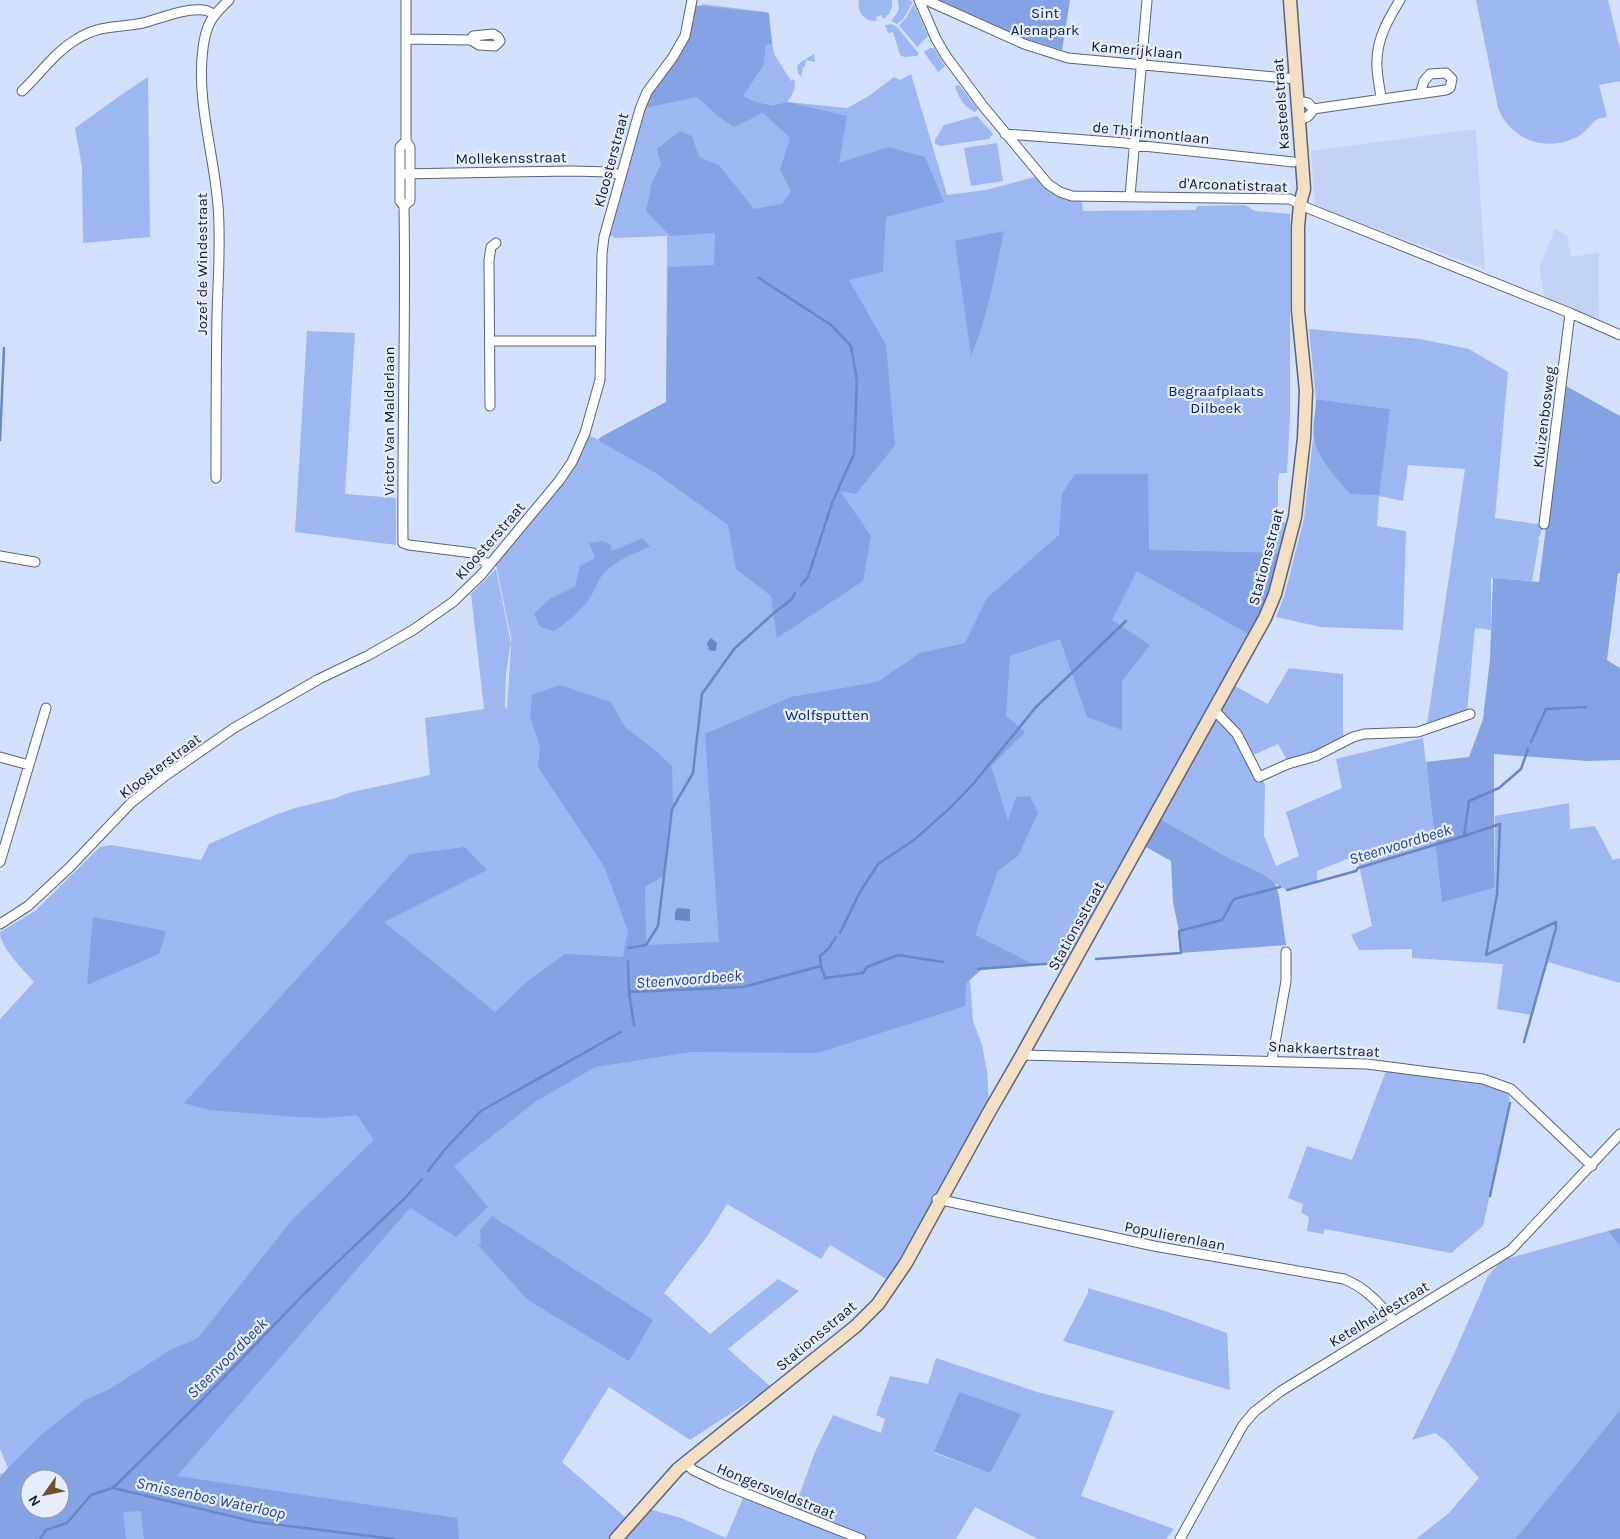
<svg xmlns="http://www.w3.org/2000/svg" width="1620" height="1539" font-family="Karla,sans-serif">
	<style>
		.built { fill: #c3d3f6 }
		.green { fill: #9cb7f1; fill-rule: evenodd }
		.forest { fill: #84a2e4; fill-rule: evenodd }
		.water { fill: #6986c5 }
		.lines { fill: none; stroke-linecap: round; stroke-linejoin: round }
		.stream { stroke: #6986c5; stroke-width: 2.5 }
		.street-casing { stroke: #58647c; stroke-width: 11 }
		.secondary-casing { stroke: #58647c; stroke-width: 15 }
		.street { stroke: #fff; stroke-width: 9 }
		.secondary { stroke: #f2dfc4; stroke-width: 12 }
		.labels { text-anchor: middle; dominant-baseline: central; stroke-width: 4.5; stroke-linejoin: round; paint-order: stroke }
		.park-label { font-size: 15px; fill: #0a216b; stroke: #e5edfe }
		.street-label { font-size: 15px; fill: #151a24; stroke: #e5edfe }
		.water-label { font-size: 16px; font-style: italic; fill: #25428f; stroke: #e5edfe }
	</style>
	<rect width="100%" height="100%" fill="#d2e0fc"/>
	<path class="built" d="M1476,129L1485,269L1315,206L1311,151Z
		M1555,229L1567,235L1571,257L1599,252V319L1545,298L1539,269Z"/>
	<path class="green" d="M859,0H892C893,8 890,15 883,19L882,15L876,17L877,21C864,21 857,13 859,0Z
		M898,0H909L913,2L904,18L897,24L891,21L899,10Z
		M1476,0H1608L1620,50V81L1599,85L1607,117C1604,118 1599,118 1596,120C1593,121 1591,126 1588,128C1584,133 1578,137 1572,139C1542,152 1510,138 1498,108Z
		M702,4L767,12L774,54L791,81L794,79C797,88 792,95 787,102L847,108L869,96L894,77L900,80L911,74L947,195L986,190L1035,177C1050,195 1059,198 1082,200L1083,211L1196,210L1197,206L1245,205L1255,211L1290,214V416L1287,473H1279L1278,480V522L1289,523L1281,553L1249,635L1217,690L1219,692L1157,798L1158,799L1067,963L982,969L970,980L973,1021L982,1045L987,1071L989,1104L985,1111L983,1110L888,1280L830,1245L821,1259L727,1204L708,1235L664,1293L710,1334L778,1279L799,1291L728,1349L771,1387L690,1440L609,1387L562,1462L626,1518L608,1539H0V1474L4,1473L8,1468L0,1449V1019L34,982C24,970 0,948 0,932L35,911L100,847L111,845L201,860L209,844L275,815L295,808L336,798L348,793L430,775L425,718L484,709L471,594L496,569L511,644V638L496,565L576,464L589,435L598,440L601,437L666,402L667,236L614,238V236L604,237L640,109L690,44ZM510,646L511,647L507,710L505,706L506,674ZM30,1479H60V1509H30Z
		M914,4L928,36L917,47L899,25L906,18Z
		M892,24L897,27L919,54L917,56L904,57L900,55L893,32L888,33L885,25Z
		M930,48H934L945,66L938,72L924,52Z
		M814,54L815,62L806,60L805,67H803L801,77L798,73L797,66L801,62Z
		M148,77L150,237L83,243L82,167L75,128L121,95Z
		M959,85L978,109L975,112C964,107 958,97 955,86Z
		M977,116L993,134L989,139L941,146L935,144V140L944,125Z
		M997,143L1003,181L971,186L964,148Z
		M1309,329L1420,339L1469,349L1508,372L1495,518L1543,525L1540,536L1538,538L1539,541L1532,581L1491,578V630L1475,628L1467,711L1427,725L1465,469L1408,465L1403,501L1379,496L1377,526L1406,531L1403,630L1321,627L1276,617L1284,597L1304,519L1313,439C1322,460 1335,477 1350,494L1390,409L1316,399Z
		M307,331L355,333L345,494L396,498V545L295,532Z
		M1289,668L1343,674V739L1315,753L1287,760L1278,744L1249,757L1261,776L1265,785L1264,836L1276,866L1299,856L1286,812L1342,788L1336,759L1423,738L1442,901L1494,888L1495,816L1569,803L1570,829L1595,826L1613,860L1620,858V983L1548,962L1531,1015L1497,1009L1503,964L1412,958V949L1359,950L1351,935L1372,926L1357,855L1317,871V882L1288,890L1280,887L1263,874L1227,857L1160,819L1233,685L1268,704Z
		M1386,1071C1427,1075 1468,1079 1508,1091L1510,1103L1483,1226L1451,1253L1325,1229L1323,1234L1307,1231L1309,1217L1301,1213L1303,1204L1288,1198L1307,1146L1352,1160Z
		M1608,1231L1620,1246V1410L1515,1539H1416L1449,1513L1479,1478L1446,1441L1435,1433L1412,1440L1454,1354L1488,1276L1502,1260Z
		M1088,1288L1165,1311L1227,1333L1230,1390L1063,1341L1088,1293Z
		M936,1358L1037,1392L1114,1411L1081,1496L1174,1529L1166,1539H1038L975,1507L956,1539H623L649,1509L681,1518L726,1538L744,1496L792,1515L815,1452L833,1415L881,1433L885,1419L876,1415L890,1376L928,1384ZM959,1392L990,1473L934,1453Z"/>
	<path class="forest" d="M939,0H1070L1062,50L1017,36Z
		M692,5L769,13L772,44L766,45L763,66L743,96L753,101L772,106L787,102L847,116L839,163L889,147L925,157L944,202L886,217L883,272L849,280L886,345L895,445L856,494L840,491L871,536L863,581L777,638L771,596L736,569L728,525L654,472L598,440L601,437L666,402L668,267L714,265L715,233L670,236L646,211L652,183L661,164L657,149L680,131L692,136L699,157L719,165L754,209L782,204L791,191L780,170L790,138L763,113L734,127L718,116L697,97L640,109L685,36Z
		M1004,231C995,273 988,316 971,356L955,241Z
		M1564,385L1620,416V573H1618L1607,660L1620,668V760L1588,761L1494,754V888L1442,902L1426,762L1469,757L1483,719L1490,659L1493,578L1539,582Z
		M1316,399L1390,409L1379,495L1350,494C1339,482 1316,455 1314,439C1312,429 1316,411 1316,399Z
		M1075,474H1148L1149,550L1281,553L1273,593L1250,635L1137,571L1112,620L1150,645L1122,681V730L1087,717L1060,639L1010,656L1006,716L1025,732L991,766L1008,821L1016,797L1030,796L1038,813L1018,856L998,871L975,935L1035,965L982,969L966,983L965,1006L818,1053L691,1052L595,1067L535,1102L454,1166L488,1207L456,1237L410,1208L177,1476L457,1518L459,1539H144L141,1511L123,1512L126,1539H0V1478L7,1469L40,1436L85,1400L110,1389L170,1350L198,1338L292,1220L374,1140L357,1115L327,1118L297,1117L209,1110L184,1103L410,854L465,847L487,870L384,922L495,1012L528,981L565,954L623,957L628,931L604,866L538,767L540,747L530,716L532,695L560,685L611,702L625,727L655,750L672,766L673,804L664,876L645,887L646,945L719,942L705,734L791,697L877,682L920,653L965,643L987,598L1059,535L1062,494ZM30,1479H60V1509H30Z
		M643,538L650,547C634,554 617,559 605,572C598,579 596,588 591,596C581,611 569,621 554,631L540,627L534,614L551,598L575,587L580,566L595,558L589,543L603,541L610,544L612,551Z
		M1160,819L1227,857L1263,874L1275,883L1279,896L1286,945L1181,953L1179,931L1173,902L1171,861L1146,847Z
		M93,917L166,931L159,954L87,985Z
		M492,1216L653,1320L629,1361L528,1300L478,1245L481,1243L480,1230Z
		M1620,1228V1246L1608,1231Z
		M959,1392L1021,1414L990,1473L934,1452Z
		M1620,1410V1539H1515Z"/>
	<path class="water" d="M711,638L717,643L716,650L713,651L709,650L707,643Z
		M677,908L690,909V921L675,920V913Z"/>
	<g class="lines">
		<path class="stream" d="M759,278L831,325L851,346L857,381L854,454L832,503L808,577L801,585
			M0,440L4,348
			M1531,742L1546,709L1586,707
			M1464,836L1500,824L1497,894L1486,955L1556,922V928L1524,1042
			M1287,890L1356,871L1358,868L1464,836L1469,801L1499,788L1521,769L1528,749
			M840,933L860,892L878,864L914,840L950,808L974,783L1036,707L1126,621
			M629,948L646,945L658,926L672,809L693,773L702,694L734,649L774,613L792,599L795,593
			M1096,959L1181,953L1179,931L1222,920L1234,899L1280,887
			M628,961L629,992
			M821,966L820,956L829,948L836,937
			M978,969L1043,964H1066
			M634,1025L629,992L743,987L821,966L825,978L863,973L867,967L898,955L943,962
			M428,1171L447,1147L481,1111L621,1032
			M1490,1196L1510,1103
			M113,1488L256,1522L394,1539
			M40,1539L46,1530L67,1523L91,1495L113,1488L203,1399L305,1293L405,1198L422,1179"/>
		<g class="street-casing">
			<path id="street" d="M406,0V141L400,147V201L404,206C406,318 402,431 403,543L409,545L473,553L486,563H491
				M919,0L936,39L946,56L983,106L1048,184L1060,192L1072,196L1290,199L1305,207L1570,313L1620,335
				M926,0L1024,44L1068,58L1296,79
				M406,39L471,40L479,45L495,46L500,41L498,37L493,34L473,36L471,40
				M22,91C40,74 56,51 77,39C101,24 119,28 143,23C162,18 184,8 203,10C207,10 210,12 213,14
				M1381,99C1380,87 1376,73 1377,61C1377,38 1389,18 1400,0
				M1297,101L1308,103L1313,109L1446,90L1450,88L1452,79L1446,73L1430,74L1424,81L1420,94
				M1299,119C1306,118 1310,117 1313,109
				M1005,134L1126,143L1134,145L1293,162
				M400,174L572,171L609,172L621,175
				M1130,196L1147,0
				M404,206L410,201V147L406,141
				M490,341H600
				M490,406L489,260L491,247L496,243
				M216,478C216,424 216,370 217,316C218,279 221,242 218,206C214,153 196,101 203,48C206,24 212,16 229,0
				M1544,524L1570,313
				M0,556L35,562
				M1215,711L1237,734L1259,777L1288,764L1316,756L1353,737L1364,734L1418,732L1470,714
				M0,757L29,765
				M0,862L46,708
				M0,924L28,906L70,867L131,803L165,776L234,728L319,679L367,656L413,630L453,602L481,575L559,481L572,462L585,433L600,380L602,254L604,237L640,109L647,92L673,57L685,36L692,0
				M1022,1055L1367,1064L1483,1079L1511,1089L1592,1166
				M1272,1060L1286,981V952
				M937,1199L1154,1246L1344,1279C1366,1288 1379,1303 1394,1321
				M685,1462L693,1470L722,1484L861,1539
				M1180,1539L1243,1425L1254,1412L1281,1391L1511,1250L1620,1134"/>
		</g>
		<g class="secondary-casing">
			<path id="secondary" d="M616,1539L678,1469L856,1326L878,1304L906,1263L988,1114L1022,1055L1265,618L1275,594L1295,517L1304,438L1306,391L1298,310V227L1300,204L1304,189L1290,0"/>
		</g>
		<use href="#street" class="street"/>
		<use href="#secondary" class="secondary"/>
	</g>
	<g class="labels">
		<g class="park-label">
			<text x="1045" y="13">Sint<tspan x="1045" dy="17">Alenapark</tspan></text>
			<text x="1216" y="391">Begraafplaats<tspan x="1216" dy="17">Dilbeek</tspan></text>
			<text x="827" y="715">Wolfsputten</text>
		</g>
		<g class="street-label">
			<text transform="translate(1137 50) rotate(5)">Kamerijklaan</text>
			<text transform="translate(1281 104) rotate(-94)">Kasteelstraat</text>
			<text transform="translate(1151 133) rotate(6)">de Thirimontlaan</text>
			<text transform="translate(511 158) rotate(-1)">Mollekensstraat</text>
			<text transform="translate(611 160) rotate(-75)">Kloosterstraat</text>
			<text transform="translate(1233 185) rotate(2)">d'Arconatistraat</text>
			<text transform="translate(202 264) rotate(-90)">Jozef de Windestraat</text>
			<text transform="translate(1544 417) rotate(-83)">Kluizenbosweg</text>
			<text transform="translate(389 421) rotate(-90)">Victor Van Malderlaan</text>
			<text transform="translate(490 541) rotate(-49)">Kloosterstraat</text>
			<text transform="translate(1266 557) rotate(-75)">Stationsstraat</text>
			<text transform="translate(160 766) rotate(-37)">Kloosterstraat</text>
			<text transform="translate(1076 926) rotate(-61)">Stationsstraat</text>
			<text transform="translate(1324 1049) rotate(3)">Snakkaertstraat</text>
			<text transform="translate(1175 1236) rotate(11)">Populierenlaan</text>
			<text transform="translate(1379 1314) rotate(-31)">Ketelheidestraat</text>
			<text transform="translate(816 1336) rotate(-40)">Stationsstraat</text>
			<text transform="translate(776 1491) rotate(22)">Hongersveldstraat</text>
		</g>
		<g class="water-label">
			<text transform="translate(1400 844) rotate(-17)">Steenvoordbeek</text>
			<text transform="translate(689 979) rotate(-4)">Steenvoordbeek</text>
			<text transform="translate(227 1358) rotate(-45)">Steenvoordbeek</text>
			<text transform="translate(211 1498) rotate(12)">Smissenbos Waterloop</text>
		</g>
	</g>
	<g transform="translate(45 1494) rotate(237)"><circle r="24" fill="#e5edfe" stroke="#9299a7"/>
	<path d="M0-4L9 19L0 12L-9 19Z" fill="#715127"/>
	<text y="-8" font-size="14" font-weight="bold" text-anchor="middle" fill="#151a24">N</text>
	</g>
</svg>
